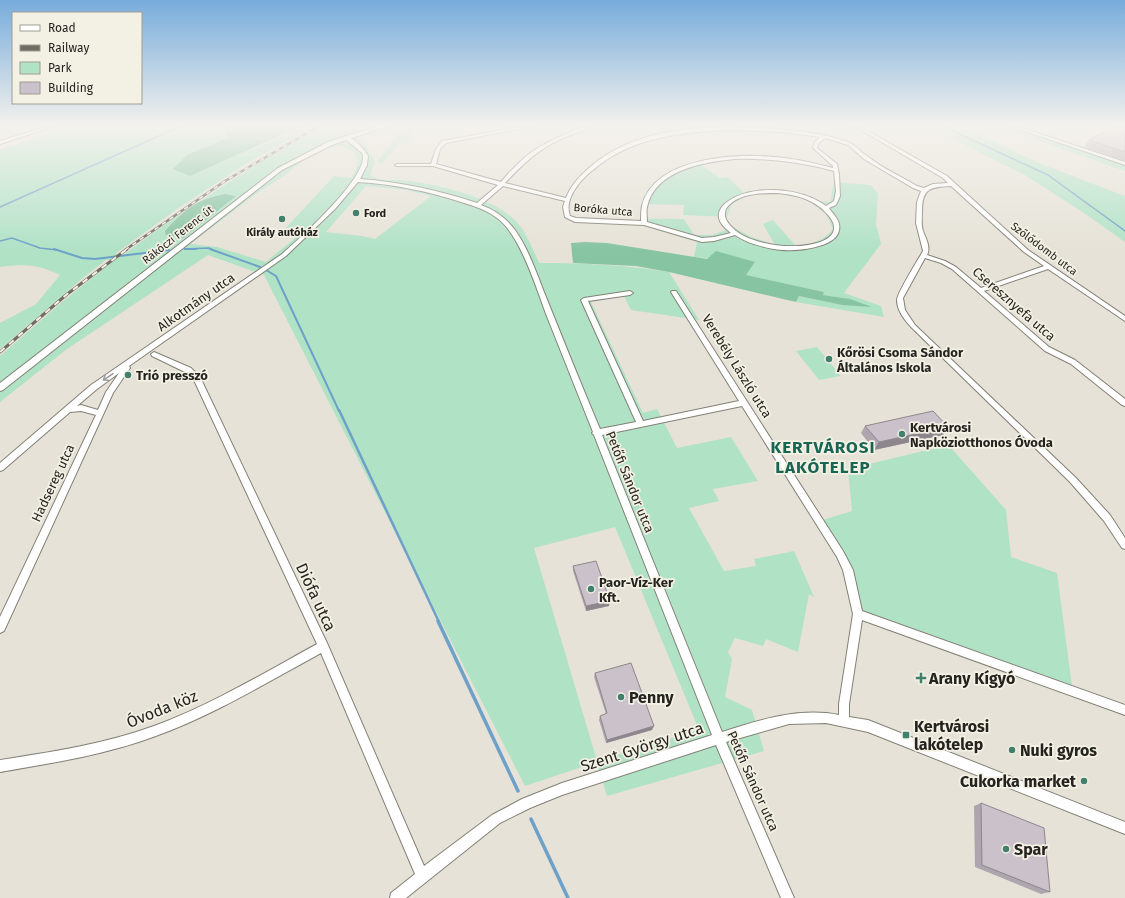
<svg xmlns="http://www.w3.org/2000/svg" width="1125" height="898" font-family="'Fira Sans',sans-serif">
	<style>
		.green { fill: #b0e2c6; fill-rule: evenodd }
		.forest { fill: #86c4a2 }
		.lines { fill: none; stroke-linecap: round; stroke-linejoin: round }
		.stream-far3 { stroke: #6da1c8; stroke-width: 1.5 }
		.stream-far2 { stroke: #6da1c8; stroke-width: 2 }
		.stream-far1 { stroke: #6da1c8; stroke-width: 2.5 }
		.stream { stroke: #6da1c8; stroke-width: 3.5 }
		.minor-casing { stroke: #848076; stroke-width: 2 }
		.major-casing { stroke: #848076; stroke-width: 2 }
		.minor { fill: #fff; fill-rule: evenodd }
		.major { fill: #fff; fill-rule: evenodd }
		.rail-far1-casing { stroke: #706d67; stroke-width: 2.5 }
		.rail-casing { stroke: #706d67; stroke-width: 3 }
		.rail-far1 { stroke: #f3f0e4; stroke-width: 1.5; stroke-dasharray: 4.5; stroke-linecap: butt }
		.rail { stroke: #f3f0e4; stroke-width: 2; stroke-dasharray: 6; stroke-linecap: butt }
		.wall { fill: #aea6ae }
		.shaded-wall { fill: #8d878d }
		.building { fill: #cac1ca; stroke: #8d878d }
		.oneway { stroke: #9c9c9a }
		.poi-dot { fill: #41806d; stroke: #f3f0e4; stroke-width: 1.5 }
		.labels { text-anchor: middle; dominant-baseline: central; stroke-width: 3.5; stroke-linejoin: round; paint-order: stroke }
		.far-street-label { font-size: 11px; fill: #24231f; stroke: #f3f0e4 }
		.far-poi-label { font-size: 11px; font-weight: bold; fill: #24231f; stroke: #f3f0e4; text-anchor: start }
		.street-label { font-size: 13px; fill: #24231f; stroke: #f3f0e4 }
		.poi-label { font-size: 13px; font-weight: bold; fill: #24231f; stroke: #f3f0e4; text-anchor: start }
		.near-street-label { font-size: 16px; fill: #24231f; stroke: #f3f0e4 }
		.near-poi-label { font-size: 16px; font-weight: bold; fill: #24231f; stroke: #f3f0e4; text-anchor: start }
		.district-label { font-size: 17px; font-weight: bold; letter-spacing: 1px; fill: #176552; stroke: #f3f0e4 }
	</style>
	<rect width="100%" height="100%" fill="#e6e2d7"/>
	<path class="green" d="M70,126H223L227,138L187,155L256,148L301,126H314L242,166L177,209L115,254L123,255L182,212L165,231L236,196L225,194L200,201L262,161L324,126H364V127L402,126L357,137L371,153L375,162L370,176C381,182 398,179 410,181C444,186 503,199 523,230C529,240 534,252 539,263C583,263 626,265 669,272L699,320L631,310L624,296L591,302L643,413L657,409L677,448L731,437L758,481L713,489L719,501L689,508L724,571L756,566L754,559L794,551L814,597L809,594L798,652L766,639L763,646L735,638L728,652L732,659L725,697L752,710L764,751L607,796L597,762L525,786L264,275L208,255L67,349L0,402V356L62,302L116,259L106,260L84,277L0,349V323L36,304L60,275C38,264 25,264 0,267V150ZM342,146C361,152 361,163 351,178L334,176L283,231L300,234L266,262L217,247L190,244L257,193L284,176L305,159L329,147ZM366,186L406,190L431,196L375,239L362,236L326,232ZM615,527L699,730L597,761L534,548Z
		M404,126H441L414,130L407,144L399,143L383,163L377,162Z
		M677,126H789L810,128L807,136C765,130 729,129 687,135Z
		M926,126H959L1041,164L1125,196V242L1081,211L1023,174Z
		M996,126H1019L1125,161V171Z
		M696,162L720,178L728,177L747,196L732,204L727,217L683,215L684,205L641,204C656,178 666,170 696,162Z
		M834,182L871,185L878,194L876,224L881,244L844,293L881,306L884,317L796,302L799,296L842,305L850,299L823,295L824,292L745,275L755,263L694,257L697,242L644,226L636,225L637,220C642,218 675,219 684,219L694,235H712L734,227L749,236L775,245L763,224L773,220L795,245C812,244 822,242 833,229L826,214L813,204L821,201L830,202Z
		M817,347L841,376L819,380L796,351Z
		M940,447L952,449L1006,510L1011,557L1057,573L1073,694L853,616L850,584L842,561L816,522L852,511L848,469Z"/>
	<path class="forest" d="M223,126H301L190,176L173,169L187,155L227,138Z
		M225,194L236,196L183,238L166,235L165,231C185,209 195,200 225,194Z
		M585,242L607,243L707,259L716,251L755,262L746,275L824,292L823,295L850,299L872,307L842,305L799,296L796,302L669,272L636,266L573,263L571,243Z"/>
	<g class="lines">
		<path class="stream-far3" d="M942,126L1048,175L1125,231
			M0,207L181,126
			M0,241L12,238L40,248L57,250
			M185,249L209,248L213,250"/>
		<path class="stream-far2" d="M54,249L82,258L95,259L169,250
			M185,249H196
			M210,249L260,267
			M266,270L276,276L339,411"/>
		<path class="stream-far1" d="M339,410L439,622"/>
		<path class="stream" d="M438,621L518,791
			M531,819L568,898"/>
		<g class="minor-casing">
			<path id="minor" d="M49,126H55L0,144V141Z
				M526,126H534L446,143L440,149L436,164L501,182C506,176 512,169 518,164C536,145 561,136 585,126H590C583,132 568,135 559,140C537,150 521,166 505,183L566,198C571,185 580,176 590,167C639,125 712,125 773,129C797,131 822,133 845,141C855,144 859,151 867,156C882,168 900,176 917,186L924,188L933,184L948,183L943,178L854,126H859L947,176L1028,250L1125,316V321L1048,269L984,291L1049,347L1075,360L1125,399V406L1122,405L1071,364L1045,351L952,269L941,263L925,258L903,298L905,310L915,325L1076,478L1110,515L1125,538V549L1122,548L1104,521L1070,482L911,327C905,320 897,311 897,300C897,293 918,260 923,251L916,223L917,202L921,191L913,188L864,159L848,145L825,138L819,143L817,148L837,164L839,174L840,196L836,205L829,208C832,213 838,218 839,224C844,248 797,251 782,250C766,248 748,244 735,235L714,241L702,242L644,225L575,222L565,217L563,207L565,201L503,186L481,205C495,210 506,218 515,230C530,251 538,278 548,302C565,344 582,387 600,429L636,422L581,300L584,298L630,291L633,293L630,295L588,301L643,421L739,401L671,292L672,291H676L843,551L853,570L862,611L1125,705V715L862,620L849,704V717L868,720L1125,822V834L868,732L826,723L789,724L726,742L794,898H781L716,745L562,795L530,808L500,823L406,898H390L391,893L415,874L321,653C266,683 212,716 153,737C104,755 52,763 0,772V760C52,752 105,744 154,726C211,705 264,673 317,644L193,378L185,372L152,356L151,354L154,352L191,368L200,377L327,643L424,866L492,815L522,799L562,783L712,735L594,435L592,433L593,432C578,394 563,357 548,319C537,291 521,235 497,218C487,210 474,206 461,202C427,191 393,184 358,182L335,209L286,256L129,366L130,368L113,393L4,631L0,633V617L96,415L81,411L70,412L3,470L0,471V463L91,385L282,254C298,240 372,174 362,153L344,138V136C352,136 365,149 368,156L367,165L360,179C400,182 438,190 477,203L498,185L433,166H397L395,165L397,164H431L436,149L442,141ZM730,130L782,132L820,137L815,142L813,148L833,166V168C817,164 801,160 785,158C744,153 655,154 642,206C641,211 641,216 641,221L576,218L570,216C566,205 571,194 578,185C582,179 587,175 593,170C631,137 682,132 730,130ZM734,159C768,158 801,162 834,171L836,191L834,201L826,206C807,192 780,188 757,191C735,193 700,211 731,233L714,237L702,238L647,222C647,217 646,212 647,207C655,170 704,162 734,159ZM951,186L1024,252L1044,266L981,288L956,267L945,261L927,255C931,247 926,239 923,231C921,224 922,218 922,212C922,188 930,187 951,186ZM778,193C798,195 816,200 829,216C858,252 754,257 729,224C724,218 723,211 729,205C741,193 762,193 778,193ZM119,373L106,392L98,410L81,405L77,406L97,389ZM742,406L837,557L843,570L853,614L839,704V715C799,707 759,720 722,732L602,435Z
				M1010,126H1016L1125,162V165Z"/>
		</g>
		<g class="major-casing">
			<path id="major" d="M378,126H387L332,145L282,170L3,390L0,391V383L278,168L328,142Z"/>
		</g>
		<use href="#minor" class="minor"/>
		<use href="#major" class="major"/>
		<g class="rail-far1-casing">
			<path id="rail-far1" d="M125,250L225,181L319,126"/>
		</g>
		<g class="rail-casing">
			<path id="rail" d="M0,352L66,295L127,249"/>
		</g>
		<use href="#rail-far1" class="rail-far1"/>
		<use href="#rail" class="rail"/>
	</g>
	<path class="wall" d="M1125,128V161L1084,147L1089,140Z
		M865,426L943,435L874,450L861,433Z
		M573,566L609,606L586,611L573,571Z
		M595,673L652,730L606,743L599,720L600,716L606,714L594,677Z
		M981,803L1050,892L1041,894L975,867L974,806Z"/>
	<path class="shaded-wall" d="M948,427L943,435L874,450L879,442Z
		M610,601L609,606L586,611V606Z
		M654,726L652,730L606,743L607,740Z"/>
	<path class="building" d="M1115,126L1125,128V152L1089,140Z
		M933,411L948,427L879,442L865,426Z
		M596,561L610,601L586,606L573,566Z
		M631,663L654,726L607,740L600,716L607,713L595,673Z
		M981,803L1044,828L1050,892L982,865Z"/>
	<defs><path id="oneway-shaft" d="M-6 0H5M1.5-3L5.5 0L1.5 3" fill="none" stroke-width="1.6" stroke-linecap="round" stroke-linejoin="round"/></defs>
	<use class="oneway" href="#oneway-shaft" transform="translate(108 377) rotate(146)"/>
	<linearGradient id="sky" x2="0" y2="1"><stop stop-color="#77acdb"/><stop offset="0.5" stop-color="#f4f2ed"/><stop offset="1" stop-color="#f4f2ed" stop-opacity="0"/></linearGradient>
	<rect width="1125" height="251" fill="url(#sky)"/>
	<g class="poi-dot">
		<circle cx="356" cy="213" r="4"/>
		<circle cx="282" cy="219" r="4"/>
		<circle cx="829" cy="359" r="4"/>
		<circle cx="128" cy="375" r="4"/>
		<circle cx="902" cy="434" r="4"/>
		<circle cx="591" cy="589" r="4"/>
		<path d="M919 672h4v4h4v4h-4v4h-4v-4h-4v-4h4z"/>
		<circle cx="621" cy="697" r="4"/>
		<rect x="902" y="731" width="8" height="8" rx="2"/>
		<circle cx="1012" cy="750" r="4"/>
		<circle cx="1084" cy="781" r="4"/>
		<circle cx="1006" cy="849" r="4"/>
	</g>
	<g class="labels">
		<g class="far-street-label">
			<text transform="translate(603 210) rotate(5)">Boróka utca</text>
			<text transform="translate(178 235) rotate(-38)">Rákóczi Ferenc út</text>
			<text transform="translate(1044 249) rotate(37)">Szőlődomb utca</text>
		</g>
		<g class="far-poi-label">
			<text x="364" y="213">Ford</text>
			<text x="282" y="232" text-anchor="middle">Király autóház</text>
		</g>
		<g class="street-label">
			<text transform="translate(196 302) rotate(-35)">Alkotmány utca</text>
			<text transform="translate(1014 304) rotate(41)">Cseresznyefa utca</text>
			<text transform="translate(737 366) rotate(58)">Verebély László utca</text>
			<text transform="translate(630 482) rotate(68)">Petőfi Sándor utca</text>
			<text transform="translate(53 483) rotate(-65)">Hadsereg utca</text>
			<text transform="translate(753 781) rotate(66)">Petőfi Sándor utca</text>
		</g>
		<g class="poi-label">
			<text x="837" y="352">Kőrösi Csoma Sándor<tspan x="837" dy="15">Általános Iskola</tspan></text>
			<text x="136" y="375">Trió presszó</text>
			<text x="910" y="427">Kertvárosi<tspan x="910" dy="15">Napköziotthonos Óvoda</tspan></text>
			<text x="599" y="582">Paor-Víz-Ker<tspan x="599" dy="15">Kft.</tspan></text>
		</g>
		<g class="near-street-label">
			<text transform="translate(316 597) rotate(65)">Diófa utca</text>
			<text transform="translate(162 709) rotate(-22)">Óvoda köz</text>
			<text transform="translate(642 747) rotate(-18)">Szent György utca</text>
		</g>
		<g class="near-poi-label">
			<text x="929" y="678">Arany Kígyó</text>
			<text x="629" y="697">Penny</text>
			<text x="914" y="726">Kertvárosi<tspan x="914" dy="18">lakótelep</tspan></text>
			<text x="1020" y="750">Nuki gyros</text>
			<text x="1076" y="781" text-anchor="end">Cukorka market</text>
			<text x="1014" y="849">Spar</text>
		</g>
		<g class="district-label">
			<text x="823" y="447">KERTVÁROSI<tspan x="823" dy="20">LAKÓTELEP</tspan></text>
		</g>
	</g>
	<rect x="12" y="12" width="130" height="92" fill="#f3f0e4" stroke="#a09e95"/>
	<rect x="20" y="25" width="20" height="6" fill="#ffffff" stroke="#a09e95"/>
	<text x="48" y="32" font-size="12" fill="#24231f">Road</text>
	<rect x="20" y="45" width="20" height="6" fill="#706d67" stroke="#a09e95"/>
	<text x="48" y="52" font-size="12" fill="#24231f">Railway</text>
	<rect x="20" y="62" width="20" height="12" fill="#b0e2c6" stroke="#a09e95"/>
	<text x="48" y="72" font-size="12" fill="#24231f">Park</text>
	<rect x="20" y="82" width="20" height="12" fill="#cac1ca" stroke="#a09e95"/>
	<text x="48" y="92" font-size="12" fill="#24231f">Building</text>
</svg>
